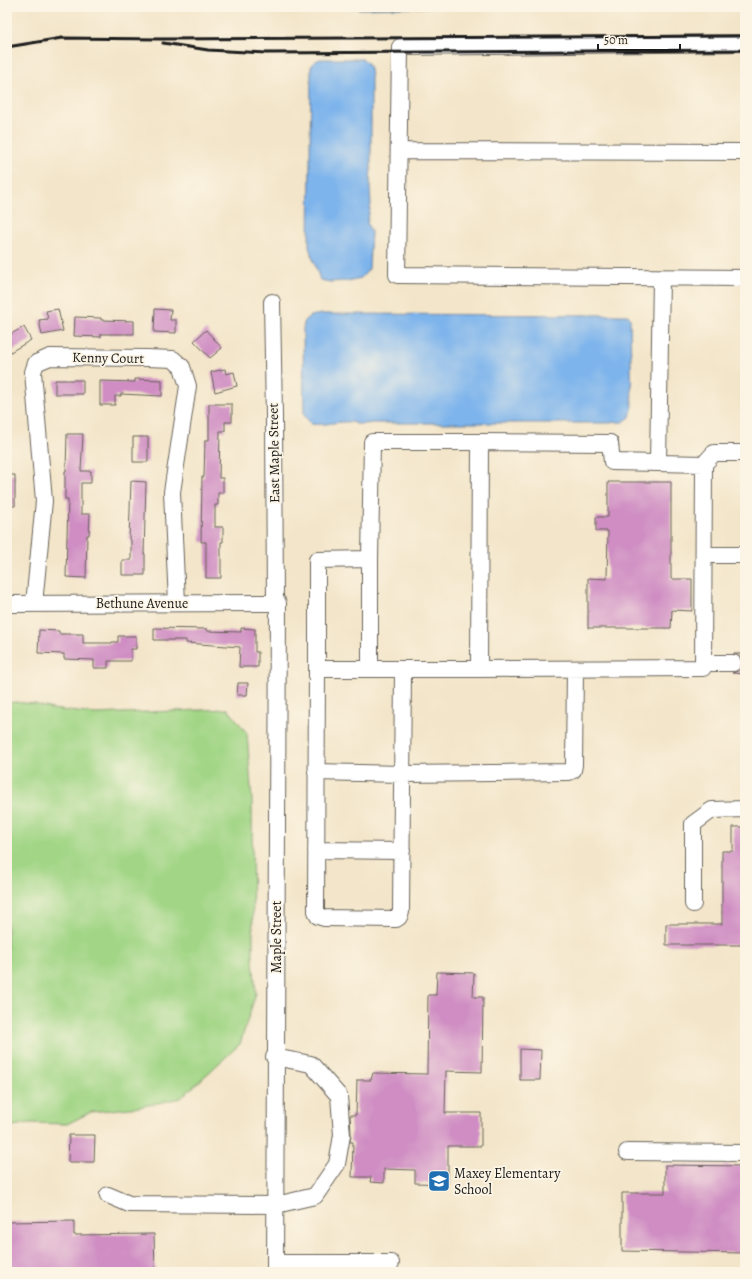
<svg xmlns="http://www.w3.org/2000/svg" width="752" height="1279" font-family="Alegreya,serif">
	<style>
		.green { fill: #a2d686; stroke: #5f7951 }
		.water { fill: #7db4ec; stroke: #4c6884 }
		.building { fill: #cf8dc3 }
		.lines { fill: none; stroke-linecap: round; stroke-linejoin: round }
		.minor-tunnel { stroke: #c8bda6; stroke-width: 16; stroke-dasharray: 16 8; stroke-linecap: butt }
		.minor-casing { stroke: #676259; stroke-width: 18 }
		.minor { stroke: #fff; stroke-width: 16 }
		.rail { stroke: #1c1c1c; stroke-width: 3 }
		.labels { text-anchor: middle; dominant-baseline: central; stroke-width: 3.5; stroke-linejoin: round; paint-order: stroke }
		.street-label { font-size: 14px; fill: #1c1c1c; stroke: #fcf5e5 }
		.poi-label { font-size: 14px; fill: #1c1c1c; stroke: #fcf5e5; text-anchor: start }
	</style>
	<rect width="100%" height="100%" fill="#fcf5e5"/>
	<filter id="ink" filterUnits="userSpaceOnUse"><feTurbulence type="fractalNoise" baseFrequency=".025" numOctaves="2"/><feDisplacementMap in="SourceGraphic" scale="8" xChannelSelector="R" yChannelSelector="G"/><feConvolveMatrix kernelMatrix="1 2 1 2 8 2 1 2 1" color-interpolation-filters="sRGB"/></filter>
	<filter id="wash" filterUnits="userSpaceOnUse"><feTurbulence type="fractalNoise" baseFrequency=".012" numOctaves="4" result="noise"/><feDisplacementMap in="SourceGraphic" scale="16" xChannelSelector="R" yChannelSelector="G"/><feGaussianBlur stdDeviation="0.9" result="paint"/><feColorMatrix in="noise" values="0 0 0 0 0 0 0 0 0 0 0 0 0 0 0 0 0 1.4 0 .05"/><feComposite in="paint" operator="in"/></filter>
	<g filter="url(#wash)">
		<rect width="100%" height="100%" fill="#f3e5c9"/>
		<path class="green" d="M15,702L35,704L52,709L95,714L228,709L247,733L252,801L253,959L256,993L240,1044L181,1098L139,1107L91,1112L67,1124L30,1123L7,1127V703Z"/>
		<path class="water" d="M353,7H447L359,9Z
			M320,59H363C370,64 370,69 371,77V167L370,187L371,204L367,223L371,232L369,269L361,278L347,281L330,282L320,280L309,247L311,67L314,62Z
			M322,314L628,315L630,318L632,409L630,417L623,422L607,423H372C368,424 360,424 356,424C354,423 352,422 350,422C337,421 324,426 311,424L304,415L303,328L305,320L310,316Z"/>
		<g id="blocks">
			<path class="building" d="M58,309L63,331L42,335L39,320L48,319L46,311Z
				M155,309L171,310L170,320H176V333L154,332Z
				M75,317L101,318V320L134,321V334H101V337L74,336Z
				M24,327L31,340L7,354V336Z
				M206,330L222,348L210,358L194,341Z
				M225,369L226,374L234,372L237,386L215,392L211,372Z
				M135,379L162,380V396L121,394V396H115V405H100V381L135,382Z
				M55,380H83V394H55Z
				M209,404H232V422H225V431H220L219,478H223V493H218V505H215V527H223V542H221V578H206V542H201L202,477H204L205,440H209Z
				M67,434H83L81,471H91V483H81V514H90L89,535H87L86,578L66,577L68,499H65V471H66Z
				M133,437H148V462H133Z
				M7,475H15V506H7Z
				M131,481L146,482L144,554H145V575H122V560H131V540L129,539Z
				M608,482H671V579H692V611L672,610L671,628H588V578L607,579L608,531H596V517H608Z
				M154,628L207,629V631L241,632V628L255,629V652H258V667H239L240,647L186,643V640H154Z
				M39,630L59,631V634H83V643H112V642H118V636H136V649H131V661H108V668H94V660L64,659V654L38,653Z
				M733,654H745V674L732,673L738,671L741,668L742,663L741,658L737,655Z
				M238,683H248L247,695H237Z
				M733,827H745V945H666V924H722V851H733Z
				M437,972L474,973L473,997H483L482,1072L446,1071L445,1113H481V1146H448V1184L415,1183V1170L384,1169V1183L370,1182L371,1177H352L353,1142H350L351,1134L350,1115H356L357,1080H371L373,1073L427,1074L428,995H436Z
				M520,1049L541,1050L540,1080H520Z
				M69,1135H95L94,1162H68Z
				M665,1165L745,1166V1253L622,1251V1193H665Z
				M74,1221V1235L154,1234L155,1272H7V1222Z"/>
		</g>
	</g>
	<g filter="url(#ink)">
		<use href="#blocks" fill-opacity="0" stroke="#676259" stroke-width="1"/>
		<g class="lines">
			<path class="minor-tunnel" d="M733,663H745"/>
			<g class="minor-casing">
				<path id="minor" d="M745,43L400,47L397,275L745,278
					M399,151L745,152
					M272,302L274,416L275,603
					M480,442L610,443L612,462L704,464L703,668L479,669Z
					M658,463L661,278
					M704,464L714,453H745
					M704,555H745
					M370,559L372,442H480
					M7,604L278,603L275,1272
					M34,604L44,501L33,372L36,363L50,357L147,358L173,359L182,367L188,386L172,492L177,603
					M703,663H733
					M317,669L316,911L318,916L324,918L396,919L399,917L401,912L403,669
					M370,669V559L317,560V669H479
					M316,772L402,774L569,772L573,770L574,765L575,669
					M316,850L402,851
					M693,904V824L712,810L745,809
					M627,1152L745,1153
					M108,1195L129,1204L276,1205L315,1196L337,1164L342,1135L339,1096L311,1064L274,1057
					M275,1263H391"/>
			</g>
			<use href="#minor" class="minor"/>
			<path class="rail" d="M163,43L208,50L266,53L745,50
				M7,47L62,38L160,39L745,36"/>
		</g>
	</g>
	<defs>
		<g id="school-square" transform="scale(1.15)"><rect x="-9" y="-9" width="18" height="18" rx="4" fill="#1f6fb2" stroke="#fcf5e5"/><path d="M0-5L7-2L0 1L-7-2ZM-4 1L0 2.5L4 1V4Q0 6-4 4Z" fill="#fff"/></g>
	</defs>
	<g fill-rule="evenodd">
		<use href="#school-square" x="439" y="1181"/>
	</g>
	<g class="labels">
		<g class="street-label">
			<text transform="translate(108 358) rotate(1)">Kenny Court</text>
			<text transform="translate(274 453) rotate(-91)">East Maple Street</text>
			<text x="142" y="603">Bethune Avenue</text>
			<text transform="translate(276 937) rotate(-90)">Maple Street</text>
		</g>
		<g class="poi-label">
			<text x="454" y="1173">Maxey Elementary<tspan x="454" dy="16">School</tspan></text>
		</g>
	</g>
	<rect width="752" height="1279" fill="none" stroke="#fcf5e5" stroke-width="24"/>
	<path d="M598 44v6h82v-6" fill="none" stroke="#1c1c1c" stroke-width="2"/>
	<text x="604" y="44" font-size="12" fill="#1c1c1c" stroke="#fcf5e5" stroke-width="3" paint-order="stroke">50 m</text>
</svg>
